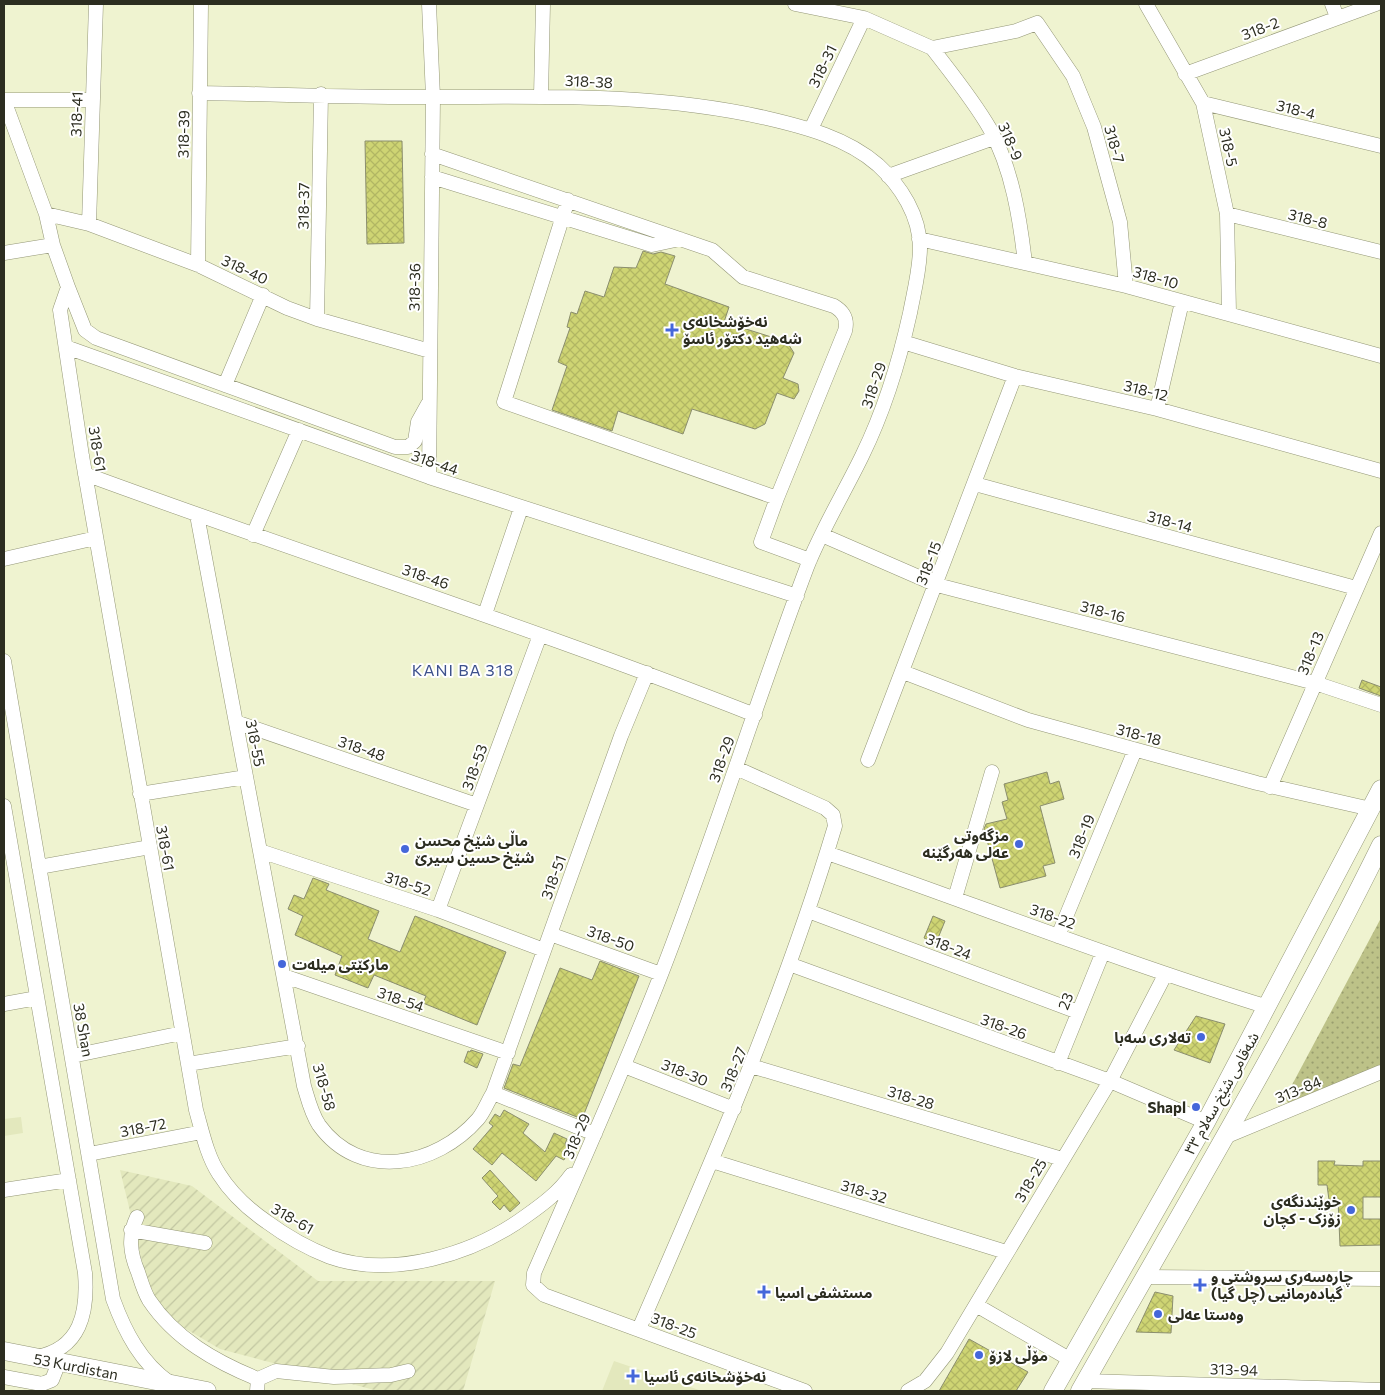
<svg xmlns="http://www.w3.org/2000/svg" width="1385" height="1395" font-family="Commissioner,'Noto Sans Arabic',sans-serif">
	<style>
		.built { fill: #e3e8bd }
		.industrial { fill: url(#industrial-furrows) }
		.park { fill: url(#park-dots) }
		.building { fill: url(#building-cross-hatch); stroke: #8b8e6e }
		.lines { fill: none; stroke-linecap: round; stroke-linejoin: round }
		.minor-casing { stroke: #949777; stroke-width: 15 }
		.major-casing { stroke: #949777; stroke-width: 19 }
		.minor { stroke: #fff; stroke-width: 14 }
		.major { stroke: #fff; stroke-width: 18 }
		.poi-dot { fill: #4567da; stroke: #fff; stroke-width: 2 }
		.labels { text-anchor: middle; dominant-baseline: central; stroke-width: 4; stroke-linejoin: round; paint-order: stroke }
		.street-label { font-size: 15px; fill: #2c2d20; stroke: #fff }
		.poi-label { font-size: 15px; font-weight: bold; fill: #2c2d20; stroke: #fff; text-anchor: start }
		.neighbourhood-label { font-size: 16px; letter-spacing: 1px; fill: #3d518c; stroke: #fff }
	</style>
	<defs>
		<pattern id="industrial-furrows" width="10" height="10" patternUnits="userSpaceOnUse" patternTransform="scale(1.25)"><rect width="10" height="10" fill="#e3e8bd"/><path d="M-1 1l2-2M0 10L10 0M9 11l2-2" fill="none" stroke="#c3c7a2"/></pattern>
		<pattern id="park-dots" width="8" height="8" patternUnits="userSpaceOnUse" patternTransform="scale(1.25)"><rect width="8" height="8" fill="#bdc288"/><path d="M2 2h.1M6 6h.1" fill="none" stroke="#9a9e6f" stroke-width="1.8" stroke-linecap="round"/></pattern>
		<pattern id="building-cross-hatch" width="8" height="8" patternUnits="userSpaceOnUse" patternTransform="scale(1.25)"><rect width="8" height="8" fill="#ced473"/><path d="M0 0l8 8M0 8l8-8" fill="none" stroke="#b1b663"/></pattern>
	</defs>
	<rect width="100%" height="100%" fill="#eff3d0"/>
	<path class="built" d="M21,1117L23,1133L4,1136V1119Z
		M614,1361L702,1391H602Z"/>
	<path class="industrial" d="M120,1170L192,1186L318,1281H495L463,1391H378L220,1349L154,1310Z"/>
	<path class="park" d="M1381,918V1068L1290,1106L1285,1098Z"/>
	<path class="building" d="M365,141H402L404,243L367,244Z
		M643,251L653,254L661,252L675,256L665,284L729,307L724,322L787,342L794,353L783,378L798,384L799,391L794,399L777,393L765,424L755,429L692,409L683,434L618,411L612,431L552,410L567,366L558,362L570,328L567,327L571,312L577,314L585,291L604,297L614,267L636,268Z
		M1362,680L1381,687V696L1359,688Z
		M1047,772L1050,784L1059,781L1064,799L1040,806L1055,863L1043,866L1046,876L1000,888L984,829L986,824L1007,819L1002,802L1008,800L1004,784Z
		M313,878L329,884L326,890L379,911L368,939L400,952L415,916L506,952L477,1025L423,1003L426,996L374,975L368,988L335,975L342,956L295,935L303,916L288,909L294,895L304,899Z
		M933,916L945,921L936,943L924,938Z
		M600,961L639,976L582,1119L504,1088L513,1064L520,1066L560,968L592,980Z
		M1196,1016L1225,1024L1210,1063L1174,1050Z
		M471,1050L483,1054L477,1068L464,1062L468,1051L470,1052Z
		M504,1110L529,1124L523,1133L545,1152L554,1133L567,1139L565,1144L570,1146L564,1160L556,1156L536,1181L502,1153L492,1165L473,1149L493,1126L489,1123L495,1114L500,1117Z
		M1318,1161H1335L1334,1165L1363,1166V1161H1381V1197H1363V1219H1381V1245L1340,1246L1338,1200H1329L1327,1185H1318Z
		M490,1170L520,1203L510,1212L504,1205L500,1210L492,1202L498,1196L482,1178Z
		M1155,1292L1173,1296L1171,1333L1136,1332Z
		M969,1339L1028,1372L1016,1391H939Z"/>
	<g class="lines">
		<g class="minor-casing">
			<path id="minor" d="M795,4L864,18L932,48L1016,31L1037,23L1073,76L1094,127L1120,222L1126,286
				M1146,4L1203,103L1227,214L1229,313
				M1332,4L1337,17
				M932,48C952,74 974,101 990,129C1012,168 1020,219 1025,263
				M1185,74L1376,4
				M199,93C278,94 357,98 436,97C549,97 655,93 766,118C805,127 847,138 878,165C901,186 920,216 920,248C920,269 914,292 910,313C899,363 884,411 862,456C844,493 822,529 807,567C756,702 713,841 660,977C621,1077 577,1174 534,1273L533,1285L544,1295L805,1391
				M541,96L543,4
				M4,100L46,214L53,245L68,287L60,310L82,456L196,1110C202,1131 207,1156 219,1174C231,1193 248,1209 267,1222C286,1236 307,1248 330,1257C393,1279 474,1254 526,1216C543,1204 559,1192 571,1175
				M4,100H92
				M1203,103L1381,146
				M811,129L864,18
				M432,154L712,250L743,277L834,306C844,312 848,319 845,331L777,498L761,542L810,560
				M888,176L994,138
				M432,177L652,245L680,239
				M568,200L504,402L777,498
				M46,214L89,224L198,265L287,308L317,319L430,351
				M1227,214L1381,252
				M89,224L96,4
				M919,239L1126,286L1381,356
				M4,253L53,245
				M198,265L201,4
				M68,287L85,330L96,338L395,447H408L415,441L418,422L428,404
				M317,319L321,94
				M903,342L1015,376L1157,409L1381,471
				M66,347L429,477L797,596
				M225,385L263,295
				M1157,409L1182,302
				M85,474C308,556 534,628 755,715
				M429,477L433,97L429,4
				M975,484L1356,588
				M197,515L304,1086C308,1099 311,1113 319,1125C360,1182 436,1167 478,1119C484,1112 488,1101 493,1093L595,1134
				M253,535L299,430
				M822,535L937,585L1315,683L1381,705
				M4,559L96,538
				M485,614L521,508
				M4,661L113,1299C125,1332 141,1363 170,1383
				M903,672L1028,720L1257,783L1371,809
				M236,722L477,805
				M868,760L1015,376
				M1270,787L1381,533
				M140,794L246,777
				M4,806L85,1273C88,1312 81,1349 36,1357
				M260,851L438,910L544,950
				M827,853C974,904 1119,961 1268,1007
				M39,867L150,847
				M955,898L992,772
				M438,910L540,635
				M808,911L1078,1012
				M550,934L661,974
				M1058,936L1135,750
				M789,964L1110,1081L1206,1122
				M284,976L508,1053
				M4,1004L37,998
				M72,1056L182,1033
				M1058,1063L1103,952
				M188,1064L298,1046
				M624,1066L734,1109
				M751,1066L1062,1159
				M493,1093L621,736L647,673
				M1227,1136L1381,1072
				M89,1154L202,1132
				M712,1161L1006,1252
				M4,1190L69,1180
				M137,1217C128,1236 130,1253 138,1272C141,1281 144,1292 149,1300C175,1339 216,1362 258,1379
				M131,1230L205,1243
				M1144,1277L1381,1279
				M976,1305L1071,1360
				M639,1329C711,1164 783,999 835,826L833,815L825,808L736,768
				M4,1377L42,1384L52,1380L59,1362
				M1086,1381L1381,1390
				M257,1391L258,1379L276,1371L334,1377L391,1375L408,1371
				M908,1391L925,1381L947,1353L1110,1081L1165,975"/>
		</g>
		<g class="major-casing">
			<path id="major" d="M4,1351L207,1391
				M1053,1391L1206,1122L1381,789
				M1080,1391C1182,1210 1289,1032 1381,845"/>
		</g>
		<use href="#minor" class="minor"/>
		<use href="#major" class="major"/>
	</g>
	<g class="poi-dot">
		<path d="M669.5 322.5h5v5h5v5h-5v5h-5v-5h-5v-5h5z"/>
		<circle cx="1019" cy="844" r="5"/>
		<circle cx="405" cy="849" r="5"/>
		<circle cx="282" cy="964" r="5"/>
		<circle cx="1201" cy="1037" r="5"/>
		<circle cx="1196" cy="1107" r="5"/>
		<circle cx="1351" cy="1210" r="5"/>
		<path d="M1197.5 1277.5h5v5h5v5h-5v5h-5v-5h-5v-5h5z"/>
		<path d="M761.5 1284.5h5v5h5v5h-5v5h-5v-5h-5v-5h5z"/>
		<circle cx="1158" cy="1314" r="5"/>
		<circle cx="979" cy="1355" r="5"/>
		<path d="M630.5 1368.5h5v5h5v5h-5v5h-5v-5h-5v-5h5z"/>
	</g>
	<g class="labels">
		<g class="street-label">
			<text transform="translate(1260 28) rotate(-21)">318-2</text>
			<text transform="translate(822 66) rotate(-64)">318-31</text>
			<text transform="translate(589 81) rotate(3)">318-38</text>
			<text transform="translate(1296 109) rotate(14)">318-4</text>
			<text transform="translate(76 114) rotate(-88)">318-41</text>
			<text transform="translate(183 134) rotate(-89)">318-39</text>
			<text transform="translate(1011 141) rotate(67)">318-9</text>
			<text transform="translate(1115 144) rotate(74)">318-7</text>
			<text transform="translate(1229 147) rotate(78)">318-5</text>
			<text transform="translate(303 206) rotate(-89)">318-37</text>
			<text transform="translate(1308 218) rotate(14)">318-8</text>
			<text transform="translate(245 269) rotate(25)">318-40</text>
			<text transform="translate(1156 277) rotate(16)">318-10</text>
			<text transform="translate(414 287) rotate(-89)">318-36</text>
			<text transform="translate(873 385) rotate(-71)">318-29</text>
			<text transform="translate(1146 390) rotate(14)">318-12</text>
			<text transform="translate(98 449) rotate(81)">318-61</text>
			<text transform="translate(435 462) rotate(19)">318-44</text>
			<text transform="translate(1170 521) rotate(15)">318-14</text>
			<text transform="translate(928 563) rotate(-69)">318-15</text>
			<text transform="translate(426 576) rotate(19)">318-46</text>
			<text transform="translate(1103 611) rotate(15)">318-16</text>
			<text transform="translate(1310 653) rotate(-67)">318-13</text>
			<text transform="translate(1139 734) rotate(15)">318-18</text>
			<text transform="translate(256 743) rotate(79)">318-55</text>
			<text transform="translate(362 748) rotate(19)">318-48</text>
			<text transform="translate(721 759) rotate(-70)">318-29</text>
			<text transform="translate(474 767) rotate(-70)">318-53</text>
			<text transform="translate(1081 836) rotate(-68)">318-19</text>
			<text transform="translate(166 848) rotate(80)">318-61</text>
			<text transform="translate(553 877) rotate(-70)">318-51</text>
			<text transform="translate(408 883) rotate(18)">318-52</text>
			<text transform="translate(1053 916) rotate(20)">318-22</text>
			<text transform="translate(611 938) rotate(20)">318-50</text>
			<text transform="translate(949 946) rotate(21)">318-24</text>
			<text transform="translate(401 999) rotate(19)">318-54</text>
			<text transform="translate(1065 1001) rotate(-68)">23</text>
			<text transform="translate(1004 1026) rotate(20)">318-26</text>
			<text transform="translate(84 1030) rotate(80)">38 Shan</text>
			<text transform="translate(733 1069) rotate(-68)">318-27</text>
			<text transform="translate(685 1072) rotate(22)">318-30</text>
			<text transform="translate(325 1087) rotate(74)">318-58</text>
			<text transform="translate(1298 1089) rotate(-22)">313-84</text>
			<text transform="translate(1221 1093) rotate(-61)">شەقامی شێخ سەلام ٣٣</text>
			<text transform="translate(911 1097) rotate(17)">318-28</text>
			<text transform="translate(143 1127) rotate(-11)">318-72</text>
			<text transform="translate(576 1136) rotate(-67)">318-29</text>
			<text transform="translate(1030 1180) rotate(-59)">318-25</text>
			<text transform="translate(864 1191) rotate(17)">318-32</text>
			<text transform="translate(293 1218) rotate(30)">318-61</text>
			<text transform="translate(674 1325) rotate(21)">318-25</text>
			<text transform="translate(76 1366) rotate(11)">53 Kurdistan</text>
			<text transform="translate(1234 1369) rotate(2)">313-94</text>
		</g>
		<g class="poi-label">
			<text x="683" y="321">نەخۆشخانەی<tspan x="683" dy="17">شەهید دکتۆر ئاسۆ</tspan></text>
			<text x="1009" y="835" text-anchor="end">مزگەوتی<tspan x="1009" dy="17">عەلی هەرگێنە</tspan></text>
			<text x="415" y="840">ماڵی شێخ محسن<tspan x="415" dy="17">شێخ حسین سیرێ</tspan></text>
			<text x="292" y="964">مارکێتی میلەت</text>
			<text x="1191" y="1037" text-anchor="end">تەلاری سەبا</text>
			<text x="1186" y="1107" text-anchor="end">Shapl</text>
			<text x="1341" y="1201" text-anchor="end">خوێندنگەی<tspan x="1341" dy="17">زۆزک - کچان</tspan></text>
			<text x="1211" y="1276">چارەسەری سروشتی و<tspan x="1211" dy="17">گیادەرمانیی (چل گیا)</tspan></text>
			<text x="775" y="1292">مستشفى اسيا</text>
			<text x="1168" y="1314">وەستا عەلی</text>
			<text x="989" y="1355">مۆڵی لازۆ</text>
			<text x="644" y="1376">نه‌خۆشخانه‌ى ئاسیا</text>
		</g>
		<g class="neighbourhood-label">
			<text x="463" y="669">KANI BA 318</text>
		</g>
	</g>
	<rect width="1385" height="1395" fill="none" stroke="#2c2d20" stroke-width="10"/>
</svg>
